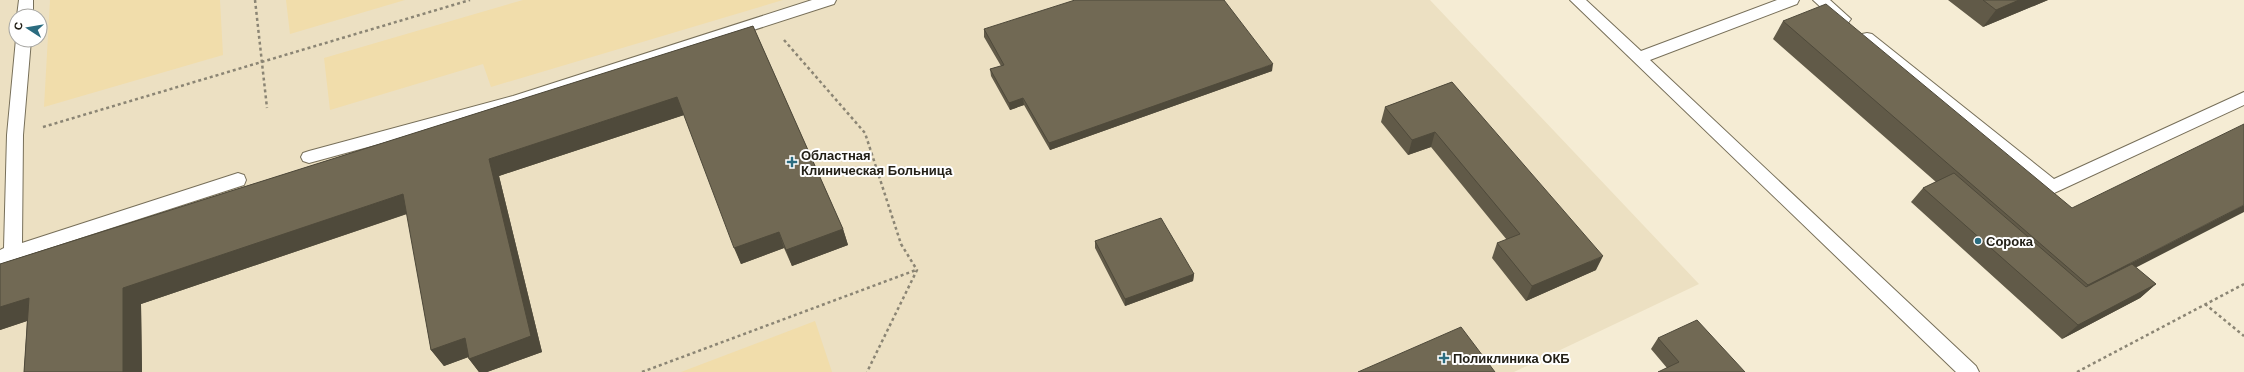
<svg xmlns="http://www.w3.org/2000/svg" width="2244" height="372" font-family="Helvetica,sans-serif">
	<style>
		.built { fill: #ece0c2; fill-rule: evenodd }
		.green { fill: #f1ddab }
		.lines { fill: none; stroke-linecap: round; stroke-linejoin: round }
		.service-casing { stroke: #776f59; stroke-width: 2 }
		.path { stroke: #8b8574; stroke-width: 2.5; stroke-dasharray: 3 3; stroke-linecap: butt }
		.service { fill: #fff; fill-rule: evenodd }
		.wall { fill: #615a48 }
		.shaded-wall { fill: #4f4a3b }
		.building { fill: #716954; stroke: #4f4a3b }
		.poi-dot { fill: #2b6c80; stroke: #fff; stroke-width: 1.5 }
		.labels { text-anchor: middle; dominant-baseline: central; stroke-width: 4; stroke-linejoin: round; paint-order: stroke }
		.poi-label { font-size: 13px; font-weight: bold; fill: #232017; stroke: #fff; text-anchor: start }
	</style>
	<rect width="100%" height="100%" fill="#f5ecd4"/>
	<path class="built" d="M0,0H1430L1699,284L1514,372H0ZM16,16H40V40H16Z"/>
	<path class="green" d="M50,0H220L223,55L44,107Z
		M286,0H405L290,34Z
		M523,0H783L491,87L483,64L330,110L324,58Z
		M815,321L832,372H681Z"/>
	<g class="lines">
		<g class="service-casing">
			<path id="service" d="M19,0H33V16H17Z
				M812,0H836L834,4L515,107L309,163L303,161L301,157L303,153L309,151L513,96Z
				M1570,0H1586L1641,51L1777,0H1799L1797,4L1650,60L1976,366L1979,372H1956Z
				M1813,0H1830L1851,19L1848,23H1838Z
				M1867,33L1872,34L2054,179L2244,92V105L2052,194L2046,192L1862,42L1859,38L1862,34Z
				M16,39L31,40L23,135L22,243L238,173L244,175L246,180L244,185L0,264V250L4,248L7,135Z"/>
		</g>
		<path class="path" d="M255,0L267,108
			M784,40L865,133L901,244L917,270L867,372
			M43,127L470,0
			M2205,304L2244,336
			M642,372L916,270
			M2077,372L2244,284"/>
		<use href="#service" class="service"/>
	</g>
	<path class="wall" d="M1948,0H2048L1983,27Z
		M1783,21L2136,268L2156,284L2140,298L2062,339L1911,202L1923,188L1936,182L1773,39Z
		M753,26L843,229L848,245L792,266L784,248L741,264L684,115L499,176L542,352L487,372H479L469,359L468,357L444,366L431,350L407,214L141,304L142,372H24L27,321L0,330V264Z
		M984,29L1272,71L1050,150L1024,105L1010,110L991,76L990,69L1001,66L984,37Z
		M1452,82L1596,270L1526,301L1492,258L1497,243L1507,240L1431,147L1408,155L1381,122L1385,107Z
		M1095,241L1194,274L1193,281L1125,306L1095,248Z
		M1658,338L1745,372L1667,368L1651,349Z"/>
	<path class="shaded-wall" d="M2019,0H2048L1983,27L1996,10Z
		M1273,64L1272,71L1050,150L1049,143Z
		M677,97L684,115L499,176L542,352L487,372H479L469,359L489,159Z
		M1023,98L1024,105L1010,110L1009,103Z
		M1435,132L1431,147L1408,155L1412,140Z
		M403,194L415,211L141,304L142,372H123V288Z
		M2244,205V212L2071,301L2088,285Z
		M843,229L848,245L792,266L786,250Z
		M779,232L784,248L741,264L734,248Z
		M1603,256L1596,270L1526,301L1532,286Z
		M1194,274L1193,281L1125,306V299Z
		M2156,284L2140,298L2062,339L2078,325Z
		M29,298L48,314L0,330V307Z
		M465,338L477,354L444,366L431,350Z"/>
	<path class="building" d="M1075,0H1224L1273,64L1049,143L1023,98L1009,103L990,69L1004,65L984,29Z
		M1983,0H2019L1996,10Z
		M1826,4L2072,208L2244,124V205L2088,285L1783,21Z
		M753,26L843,229L786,250L779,232L734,248L677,97L489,159L531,336L469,359L465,338L431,350L403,194L123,288V372H24L29,298L0,307V264Z
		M1452,82L1603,256L1532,286L1497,243L1520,234L1435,132L1412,140L1385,107Z
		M1954,173L2086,287L2132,264L2156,284L2078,325L1923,188Z
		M1161,218L1194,274L1125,299L1095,241Z
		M1697,320L1745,372H1658L1679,362L1658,338Z
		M1461,327L1495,372H1358Z"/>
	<g class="poi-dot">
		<path d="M790 156h4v4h4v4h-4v4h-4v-4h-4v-4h4z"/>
		<circle cx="1978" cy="241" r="4"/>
		<path d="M1442 352h4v4h4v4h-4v4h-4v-4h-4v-4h4z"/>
	</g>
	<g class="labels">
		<g class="poi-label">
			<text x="801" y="155">Областная<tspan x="801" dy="15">Клиническая Больница</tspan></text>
			<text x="1986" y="241">Сорока</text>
			<text x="1453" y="358">Поликлиника ОКБ</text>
		</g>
	</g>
	<g transform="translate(28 28) rotate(282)"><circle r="19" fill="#ffffff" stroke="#a7a6a2"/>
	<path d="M0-3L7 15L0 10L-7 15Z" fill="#2b6c80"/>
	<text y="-6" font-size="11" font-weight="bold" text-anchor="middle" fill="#232017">С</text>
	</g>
</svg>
